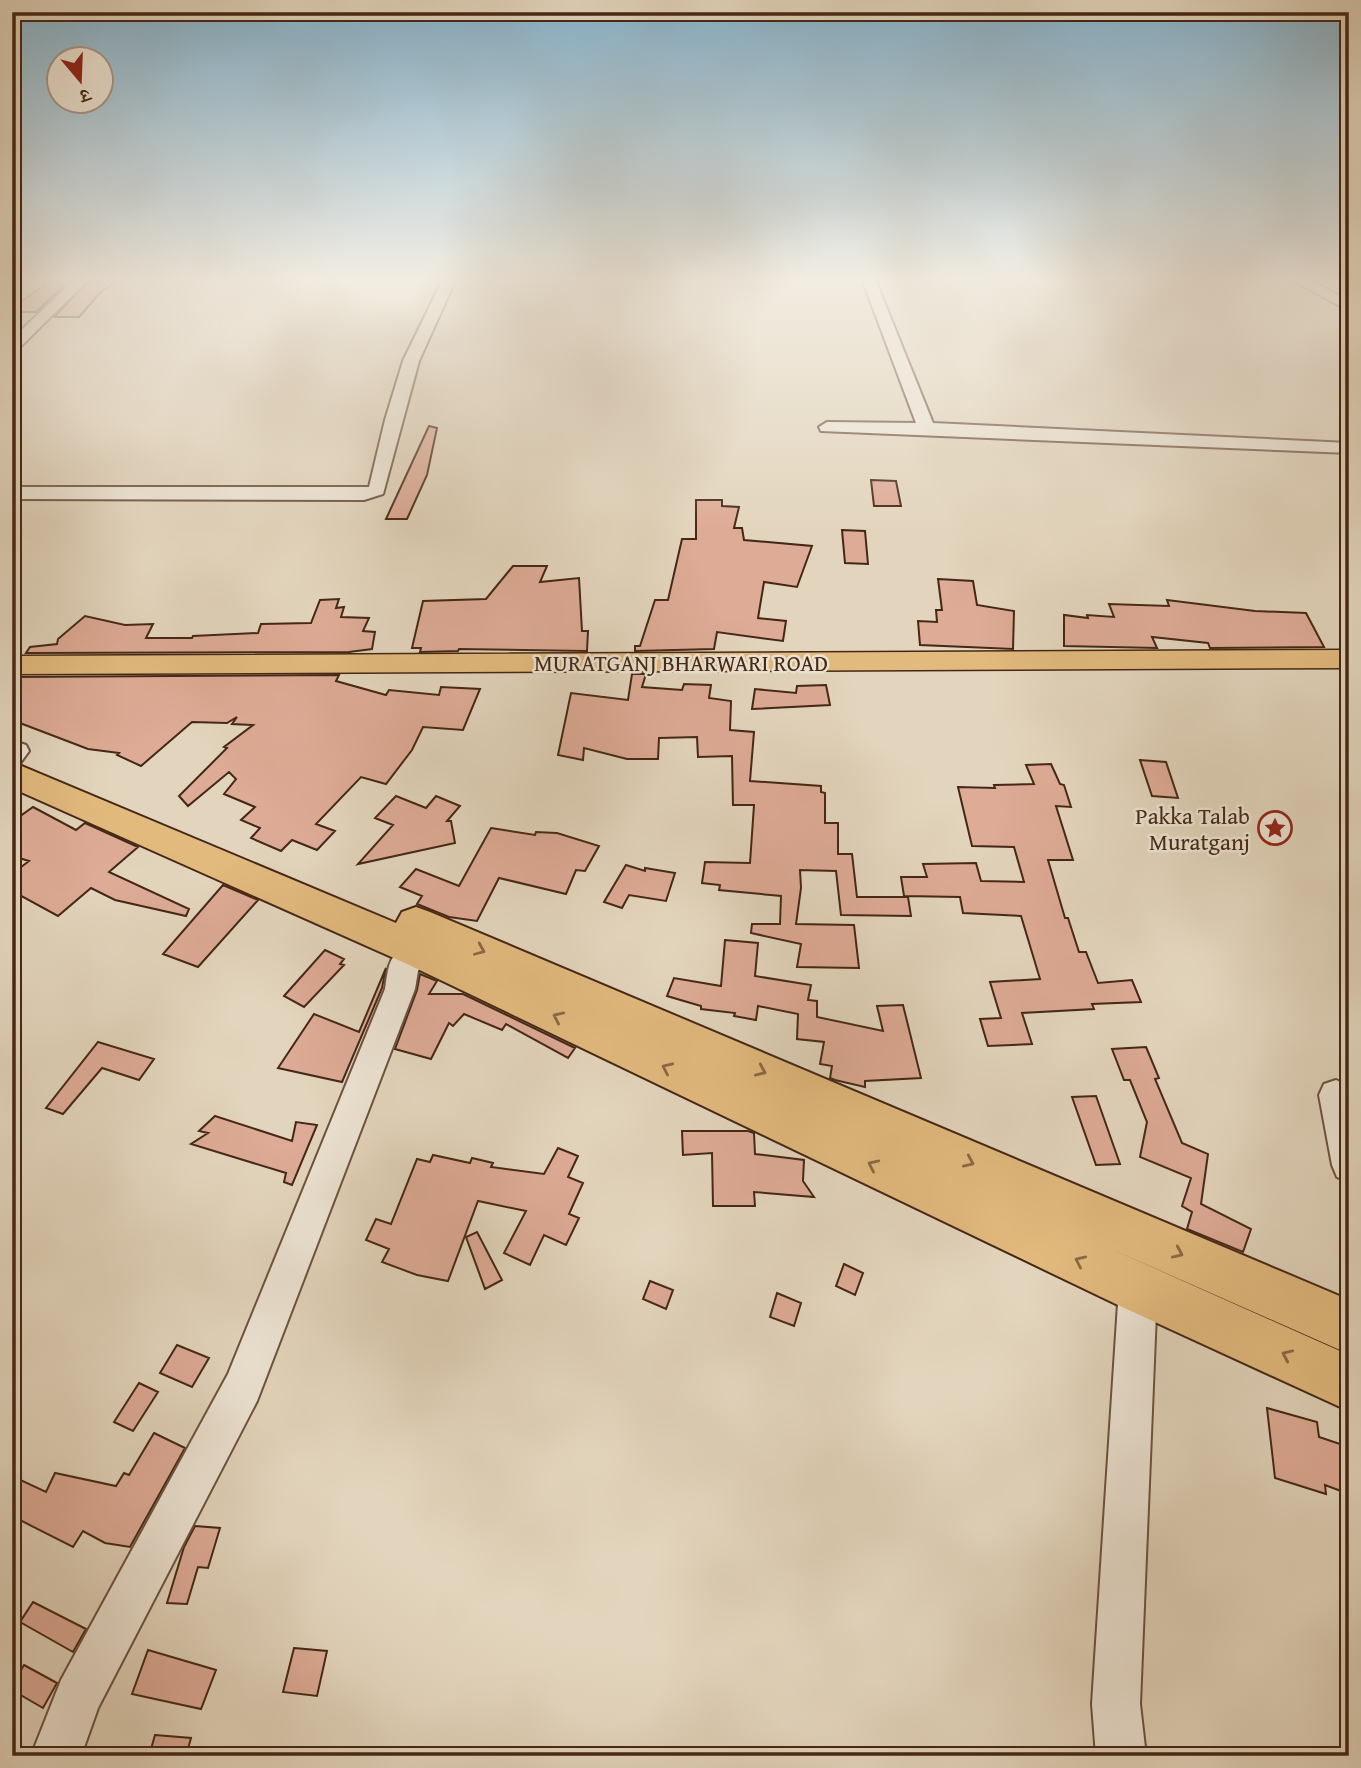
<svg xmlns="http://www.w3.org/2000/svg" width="1361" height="1768" font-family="'Gentium Book Plus','Noto Serif Devanagari',serif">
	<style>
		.building { fill: #deab96; stroke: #442715; stroke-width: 2 }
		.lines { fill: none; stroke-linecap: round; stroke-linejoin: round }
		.minor-casing { stroke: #6c523f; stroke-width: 4 }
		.major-casing { stroke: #442715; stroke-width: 3 }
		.highway-casing { stroke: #442715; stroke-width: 4 }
		.minor { fill: #ede4d4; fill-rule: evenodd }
		.major { fill: #e2ba7e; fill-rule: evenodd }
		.highway { fill: #e2ba7e; fill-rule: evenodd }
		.oneway { stroke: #8b6944 }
		.labels { text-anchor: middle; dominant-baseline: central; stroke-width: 5; stroke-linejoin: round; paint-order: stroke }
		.street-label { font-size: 23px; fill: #442715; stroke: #ede4d4 }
		.poi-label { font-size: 23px; fill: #442715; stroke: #ede4d4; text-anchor: end }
	</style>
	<rect width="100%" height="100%" fill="#e3d5bd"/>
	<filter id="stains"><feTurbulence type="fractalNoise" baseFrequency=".00286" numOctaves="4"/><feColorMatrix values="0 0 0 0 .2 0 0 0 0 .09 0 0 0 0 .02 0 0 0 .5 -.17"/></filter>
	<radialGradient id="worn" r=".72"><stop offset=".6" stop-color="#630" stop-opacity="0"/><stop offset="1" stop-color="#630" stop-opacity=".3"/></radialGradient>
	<path class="building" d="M44,279H71L36,312H12V308L43,286Z
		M91,279L117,281L100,293L79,317H54Z
		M429,426L437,428L427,475L407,519H386Z
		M871,480L896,481L901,506H874Z
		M696,500H722V506L739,507L734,528H742L744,540L812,546L797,587L764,582L758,618L786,621L783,641L717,632L714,649L635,651V646H640L655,600H668L682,539H696Z
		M842,530L865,531L868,564L845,563Z
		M513,566H547L540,582L579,578L582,631H588L587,651L459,649L458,651L420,652L421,648H412L423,601L486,599Z
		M938,579L973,581L977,605L1014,611L1013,649L920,645L918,621L937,622L936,610H942Z
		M339,599L336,608L344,607L341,617L369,618L363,631L375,632L372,649L349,652L26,653L30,647L57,644L58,639L85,616L125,625L153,624L146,638H192L193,636L258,633L261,624L311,623L320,600Z
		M1167,600L1255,611L1306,613L1324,647L1210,648L1208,643L1152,637L1157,648L1064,646V615L1088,618L1087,615L1114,617L1109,604L1169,606Z
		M632,674H646L642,687L682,690L684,684L711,685L709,698L731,701L730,730L754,732L750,781L821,786V792L825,793V823H838V854H852L857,897H908L911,916L841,915L836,871L800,870L801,888L796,924L854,925L859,968L797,967L801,944L751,933L752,924H780L781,896L719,890L720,885L702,883L705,862L750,863L754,805H733L732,756L698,757L697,737L659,738L658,759H627L584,748L583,760L558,755L571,693L628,700Z
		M339,675L336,681L386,695L389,690L439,695L441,687L480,689L463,730L423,727L412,750L386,784L361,777L316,824L335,831L317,850L292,840L281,851L251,838L260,828L241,820L255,807L224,794L236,779L229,772L188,806L179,796L227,748L224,747L253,725L232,724L237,717L227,723L192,722L141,766L117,755L119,753L88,749L12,720V677Z
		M826,685L830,705L752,709L755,689L796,693L797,686Z
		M1140,760L1166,762L1178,798L1152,796Z
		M1051,764L1060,784L1064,785L1071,807L1056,806L1073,860H1048L1065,918H1068L1079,952H1086L1098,983L1132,980L1141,1002L1092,1004L1094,1009L1022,1013L1032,1044L988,1046L980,1019L1001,1018L990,982L1040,979L1021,916L963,913L960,897L904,896L901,877H927L923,864L976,863L981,881L1024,882L1014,847L972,846L958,787L995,788L994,785L1034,784L1026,765Z
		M396,796L426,808L436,796L460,806L447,821H451L455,843L358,864L393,825L375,818Z
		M33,807L76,830L85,823L138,847L109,872L189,909L186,916L115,900L91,888L58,916L12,891V874L29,861L12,856V822Z
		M491,828L535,835L536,832L557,833L599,846L585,871L576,870L566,894L499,878L477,921L449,917L417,904L422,896L400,887L416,869L459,886Z
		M626,865L645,871V868L675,873L666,901L629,895L622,908L604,902Z
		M223,885L258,900L198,967L163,954Z
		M725,940L758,943L755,976L811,985L808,1000L817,1001V1017L883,1031L877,1006L903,1005L921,1078L865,1081V1087L835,1080L830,1078L832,1066L820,1064L824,1042L797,1039L798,1014L758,1006L756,1020L734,1016L735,1013L701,1009V1006L667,996L674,978L721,986Z
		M325,950L344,959L340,964L344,965L304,1007L284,996Z
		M386,968L382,988L342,1082L278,1068L314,1014L359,1032Z
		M420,974L437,981L429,994H463L575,1048L568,1058L506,1024L502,1030L464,1014L453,1026L449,1023L431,1059L395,1049L417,990Z
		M98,1042L154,1059L139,1080L102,1068L63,1114L46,1108Z
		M1146,1047L1159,1078L1155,1079L1182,1143L1208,1154L1201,1204L1251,1229L1243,1252L1187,1229L1192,1212L1182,1206L1191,1178L1140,1157L1147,1122L1130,1080H1124L1112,1049Z
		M1096,1096L1120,1164L1096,1165L1072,1097Z
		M215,1116L292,1141L296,1122L317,1125L292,1185L284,1182L286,1173L191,1144L208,1133L199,1131Z
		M682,1131H748L754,1133L755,1154L804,1160L803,1181L814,1197L754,1192L755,1206H713L712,1153L683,1155Z
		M558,1148L578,1156L568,1177L583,1183L569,1214L579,1218L566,1245L544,1235L530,1265L504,1253L526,1211L478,1201L448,1281L417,1275L382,1262L389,1249L366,1240L376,1219L391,1224L417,1159L430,1162L433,1155L470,1163L472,1158L493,1163L491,1167L544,1174Z
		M477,1232L502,1280L485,1289L466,1237Z
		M844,1264L863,1273L855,1295L836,1286Z
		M650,1281L673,1290L666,1309L643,1299Z
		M777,1293L801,1303L794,1326L770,1317Z
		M177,1345L209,1358L192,1387L160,1373Z
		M139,1383L158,1392L133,1431L114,1422Z
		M1267,1408L1317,1422L1319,1437L1349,1447V1494L1325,1485L1326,1494L1275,1478Z
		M154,1433L185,1448L130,1547L105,1543L83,1531L73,1547L12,1516V1476L46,1492L55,1473L116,1486L124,1473L129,1475Z
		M195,1526L220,1528L208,1568L198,1567L187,1604L167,1603L184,1547Z
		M33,1602L86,1629L73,1652L20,1622Z
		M294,1648L327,1651L317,1696L283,1692Z
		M148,1650L216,1670L201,1709L132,1694Z
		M24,1665L57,1683L43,1708L12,1690V1685Z
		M155,1735L191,1738L186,1756H149Z"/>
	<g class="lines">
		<g class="minor-casing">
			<path id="minor" d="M75,279H89L17,350L12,351V339Z
				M443,279H456L419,361L383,494L364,500L12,499V487H369L385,420L403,361Z
				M862,279H875L933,423L1349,443V453L821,431L819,427L827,422L916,423Z
				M1291,279H1308L1349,301V311Z
				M17,742L26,745L29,751L21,762L12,765V744Z
				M432,922L442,926L447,934L418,971L415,989L257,1401L98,1708L81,1756H31L61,1680L228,1374L385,989C386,982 387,973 389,966C394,950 416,927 432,922Z
				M1336,1080L1349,1086V1182L1337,1177L1332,1165L1319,1095L1324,1084Z
				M1138,1269L1151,1275L1157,1288L1140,1704L1146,1756H1096L1092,1704L1119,1288L1125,1275Z"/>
		</g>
		<g class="major-casing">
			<path id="major" d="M1349,650V668L12,674V656Z"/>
		</g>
		<g class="highway-casing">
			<path id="highway" d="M12,762L396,923L402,912L416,907L430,912L1349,1300V1354L1109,1248L1349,1355V1411L1120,1306L405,963L12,788Z"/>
		</g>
		<use href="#minor" class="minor"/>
		<use href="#major" class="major"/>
		<use href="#highway" class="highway"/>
	</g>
	<defs><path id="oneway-chevron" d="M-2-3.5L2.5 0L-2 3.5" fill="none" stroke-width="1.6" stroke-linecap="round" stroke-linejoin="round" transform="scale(1.75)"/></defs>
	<g class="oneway">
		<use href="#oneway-chevron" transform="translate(480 950) rotate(23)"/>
		<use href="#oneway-chevron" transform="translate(558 1017) rotate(-155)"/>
		<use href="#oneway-chevron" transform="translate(667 1068) rotate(-155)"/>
		<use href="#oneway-chevron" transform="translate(761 1071) rotate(24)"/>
		<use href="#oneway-chevron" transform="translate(969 1162) rotate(24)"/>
		<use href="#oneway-chevron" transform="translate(873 1165) rotate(-155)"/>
		<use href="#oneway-chevron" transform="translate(1178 1253) rotate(24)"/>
		<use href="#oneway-chevron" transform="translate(1080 1261) rotate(-155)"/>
		<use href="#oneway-chevron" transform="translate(1287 1355) rotate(-156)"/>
	</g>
	<linearGradient id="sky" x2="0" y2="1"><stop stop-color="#87b6d2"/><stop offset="0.53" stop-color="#f2ece1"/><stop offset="1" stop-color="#f2ece1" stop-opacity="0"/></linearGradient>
	<rect width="1361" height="527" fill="url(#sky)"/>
	<defs>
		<g id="sight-ring" transform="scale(1.75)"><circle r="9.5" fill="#ede4d4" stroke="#8f2418" stroke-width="1.5"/><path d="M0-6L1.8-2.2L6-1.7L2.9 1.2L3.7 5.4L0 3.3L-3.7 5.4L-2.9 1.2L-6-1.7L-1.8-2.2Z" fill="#8f2418"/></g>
	</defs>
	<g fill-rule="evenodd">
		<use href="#sight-ring" x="1275" y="828"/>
	</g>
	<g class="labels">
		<g class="street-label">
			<text x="681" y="662">MURATGANJ BHARWARI ROAD</text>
		</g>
		<g class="poi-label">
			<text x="1250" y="815">Pakka Talab<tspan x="1250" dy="26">Muratganj</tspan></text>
		</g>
	</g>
	<rect width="1361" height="1768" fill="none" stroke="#e3d5bd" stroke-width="42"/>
	<rect x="14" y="14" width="1333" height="1740" fill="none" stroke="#442715" stroke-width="3.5"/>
	<rect x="21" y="21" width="1319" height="1726" fill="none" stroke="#442715" stroke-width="2"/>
	<g transform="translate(80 80) rotate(161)"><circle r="33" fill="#ede4d4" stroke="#a99888" stroke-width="2"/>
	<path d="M0-5L12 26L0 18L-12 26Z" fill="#8f2418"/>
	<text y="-10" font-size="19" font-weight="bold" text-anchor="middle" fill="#442715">उ</text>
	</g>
	<rect width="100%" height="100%" filter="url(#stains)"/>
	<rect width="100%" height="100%" fill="url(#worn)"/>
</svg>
